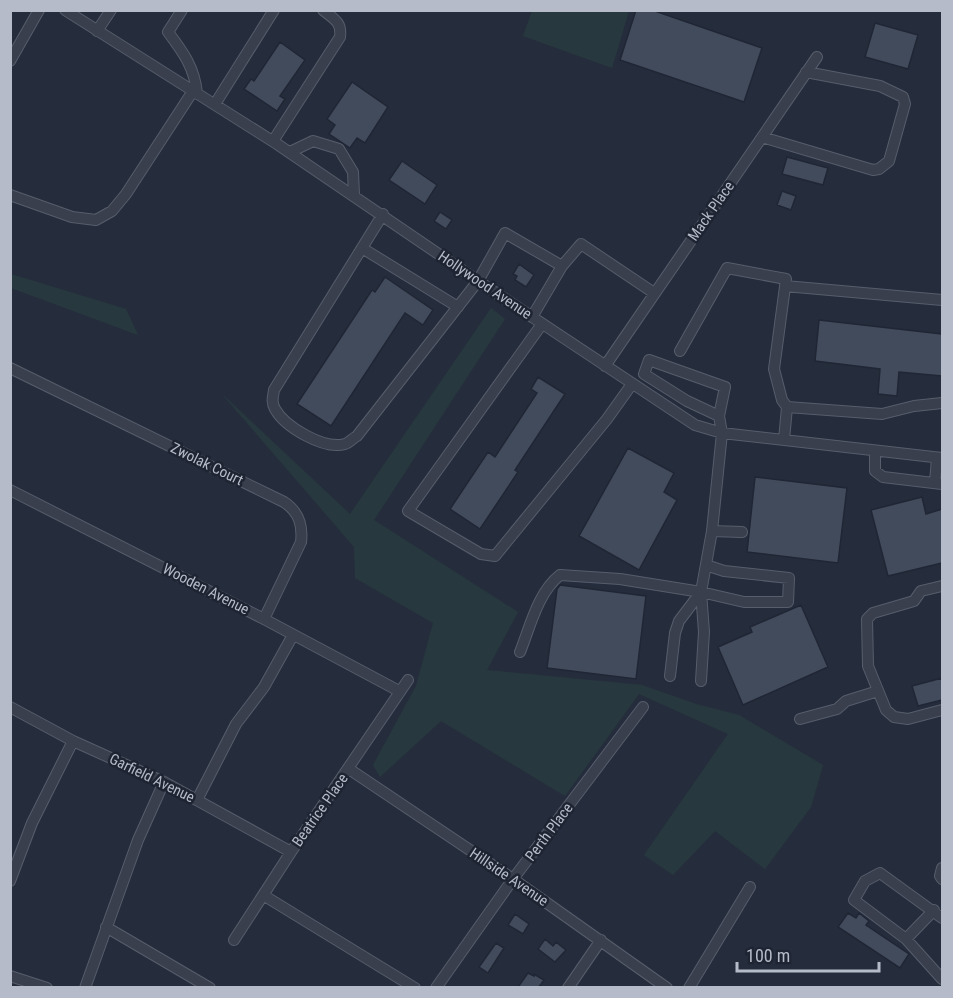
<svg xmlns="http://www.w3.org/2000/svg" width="953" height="998" font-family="'Roboto Condensed',sans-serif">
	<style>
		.green { fill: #27393e }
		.building { fill: #414b5c; stroke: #202634; stroke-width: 1.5 }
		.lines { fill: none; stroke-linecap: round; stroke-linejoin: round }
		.minor-casing { stroke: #575d6b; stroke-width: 12 }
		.minor { stroke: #393f4d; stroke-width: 10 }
		.labels { text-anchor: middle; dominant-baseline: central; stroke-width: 5; stroke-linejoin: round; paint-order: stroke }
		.street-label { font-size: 15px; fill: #b5bbc8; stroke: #1e2432 }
	</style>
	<rect width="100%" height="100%" fill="#252d3d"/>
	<path class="green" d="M532,11H629L612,68L523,36Z
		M11,274L126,309L138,335L11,288Z
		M491,308L505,319L374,520L518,612L487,670L642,685L696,704L739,715L823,765L811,807L765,869L715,831L673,875L644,855L728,734L639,694L565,796L441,721L380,777L373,765L416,686L433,623L355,578L354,547L221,393L350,514Z"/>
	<path class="building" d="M636,10H652L762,48L744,102L620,60Z
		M875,23L918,35L908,69L865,57Z
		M280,42L305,60L280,96L285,99L277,111L244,89L251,79L254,81Z
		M352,82L388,107L365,143L357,138L350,148L329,134L335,125L327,119Z
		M787,157L828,168L823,185L782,174Z
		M402,161L437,185L425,204L389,180Z
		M782,191L796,196L791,210L777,205Z
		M440,212L452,220L446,229L434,221Z
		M519,264L534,275L526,287L515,280L517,276L513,274Z
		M385,277L433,310L423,325L405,313L331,426L297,404L372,290L375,292Z
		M819,320L942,334V376L899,372L897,396L878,394L880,369L815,361Z
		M538,377L565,394L515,470L518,472L480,529L450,509L488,452L495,457L537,393L531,389Z
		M628,448L674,473L664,492L677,500L639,570L579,536Z
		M755,477L847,488L838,563L747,552Z
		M922,497L926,514L942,509V563L888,576L871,510Z
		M560,585L646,596L636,679L547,668L557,589Z
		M801,605L828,667L743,705L718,647L752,632L750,627Z
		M942,678V700L918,706L912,686Z
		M848,913L856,918L859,913L869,921L866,925L909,954L900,968L838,927Z
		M515,914L529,924L523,934L508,925Z
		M545,939L553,946L556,942L566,950L555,962L538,949Z
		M496,943L504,948L488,973L479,967Z
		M528,973L534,976V974L544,980L539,987H518Z"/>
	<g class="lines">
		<g class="minor-casing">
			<path id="minor" d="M65,10L277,144L478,281L695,425L722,433L942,458
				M182,10L168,32C183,52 195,68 197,94
				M97,31L111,10
				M10,61L39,10
				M215,104L274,10
				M762,137L873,170L879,169L889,161L905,104L903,97L880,86L806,72
				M273,141L340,37C342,22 334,19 323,10
				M290,152L313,141L339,149L353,172L354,195
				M10,195L72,217L96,220L112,211L126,194L193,91
				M383,214L274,390C273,397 271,402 275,409C285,427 324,450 345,444C349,443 353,438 357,436L478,281L505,233L562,266
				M362,248L458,307
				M785,286L942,300
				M532,317L562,266L581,244L654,293
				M542,324L408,511L481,554L495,556L607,419L632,384
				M680,351L727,268L786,279L774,369L782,400L787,407L784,440
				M605,366L817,57
				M10,368L284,502C299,512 303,525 301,542L264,619
				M787,407L882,414L914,406L942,403
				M875,451V471L883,477L942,484
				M935,483L937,458
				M10,490L264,619L399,691
				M712,531L742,532
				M942,586L921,591L914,601L873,613L867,619L868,666L886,710L894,717L908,719L942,710
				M520,652C530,627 538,592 560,575L620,579L701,592L744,602H788L789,578L724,571L706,565
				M670,676L675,633L679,621L701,592
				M701,681L704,632L701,592L712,531L722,433L719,416L725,387L649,360L644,374L687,401L719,416
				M10,707L73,741L164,782L291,852
				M800,719L837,709L846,701L878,691
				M349,769L513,879L667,988
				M197,800L236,724L264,687L293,635
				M942,868L940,876L942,879
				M10,881L32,823L73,741
				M263,895L415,988
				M942,918L880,873L865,881L854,900L906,939L942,979
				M106,927L210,988
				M906,939L934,910
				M234,940L291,852L408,680
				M10,976L47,988
				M85,988L138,840L164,782
				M436,988L513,879L643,707
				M568,988L601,940
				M689,988L750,887"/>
		</g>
		<use href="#minor" class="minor"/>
	</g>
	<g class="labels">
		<g class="street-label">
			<text transform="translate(711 211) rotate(-55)">Mack Place</text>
			<text transform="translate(485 285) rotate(34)">Hollywood Avenue</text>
			<text transform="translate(207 464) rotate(26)">Zwolak Court</text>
			<text transform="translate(206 589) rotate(27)">Wooden Avenue</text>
			<text transform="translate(152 778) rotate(26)">Garfield Avenue</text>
			<text transform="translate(320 810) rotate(-55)">Beatrice Place</text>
			<text transform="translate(549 832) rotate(-53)">Perth Place</text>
			<text transform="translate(509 877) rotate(34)">Hillside Avenue</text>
		</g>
	</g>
	<rect width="953" height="998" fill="none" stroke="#b5bbc8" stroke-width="24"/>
	<path d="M737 962v9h142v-9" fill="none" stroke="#b5bbc8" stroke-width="3"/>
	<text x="746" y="962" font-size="18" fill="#b5bbc8" stroke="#1e2432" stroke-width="4.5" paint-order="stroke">100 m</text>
</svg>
